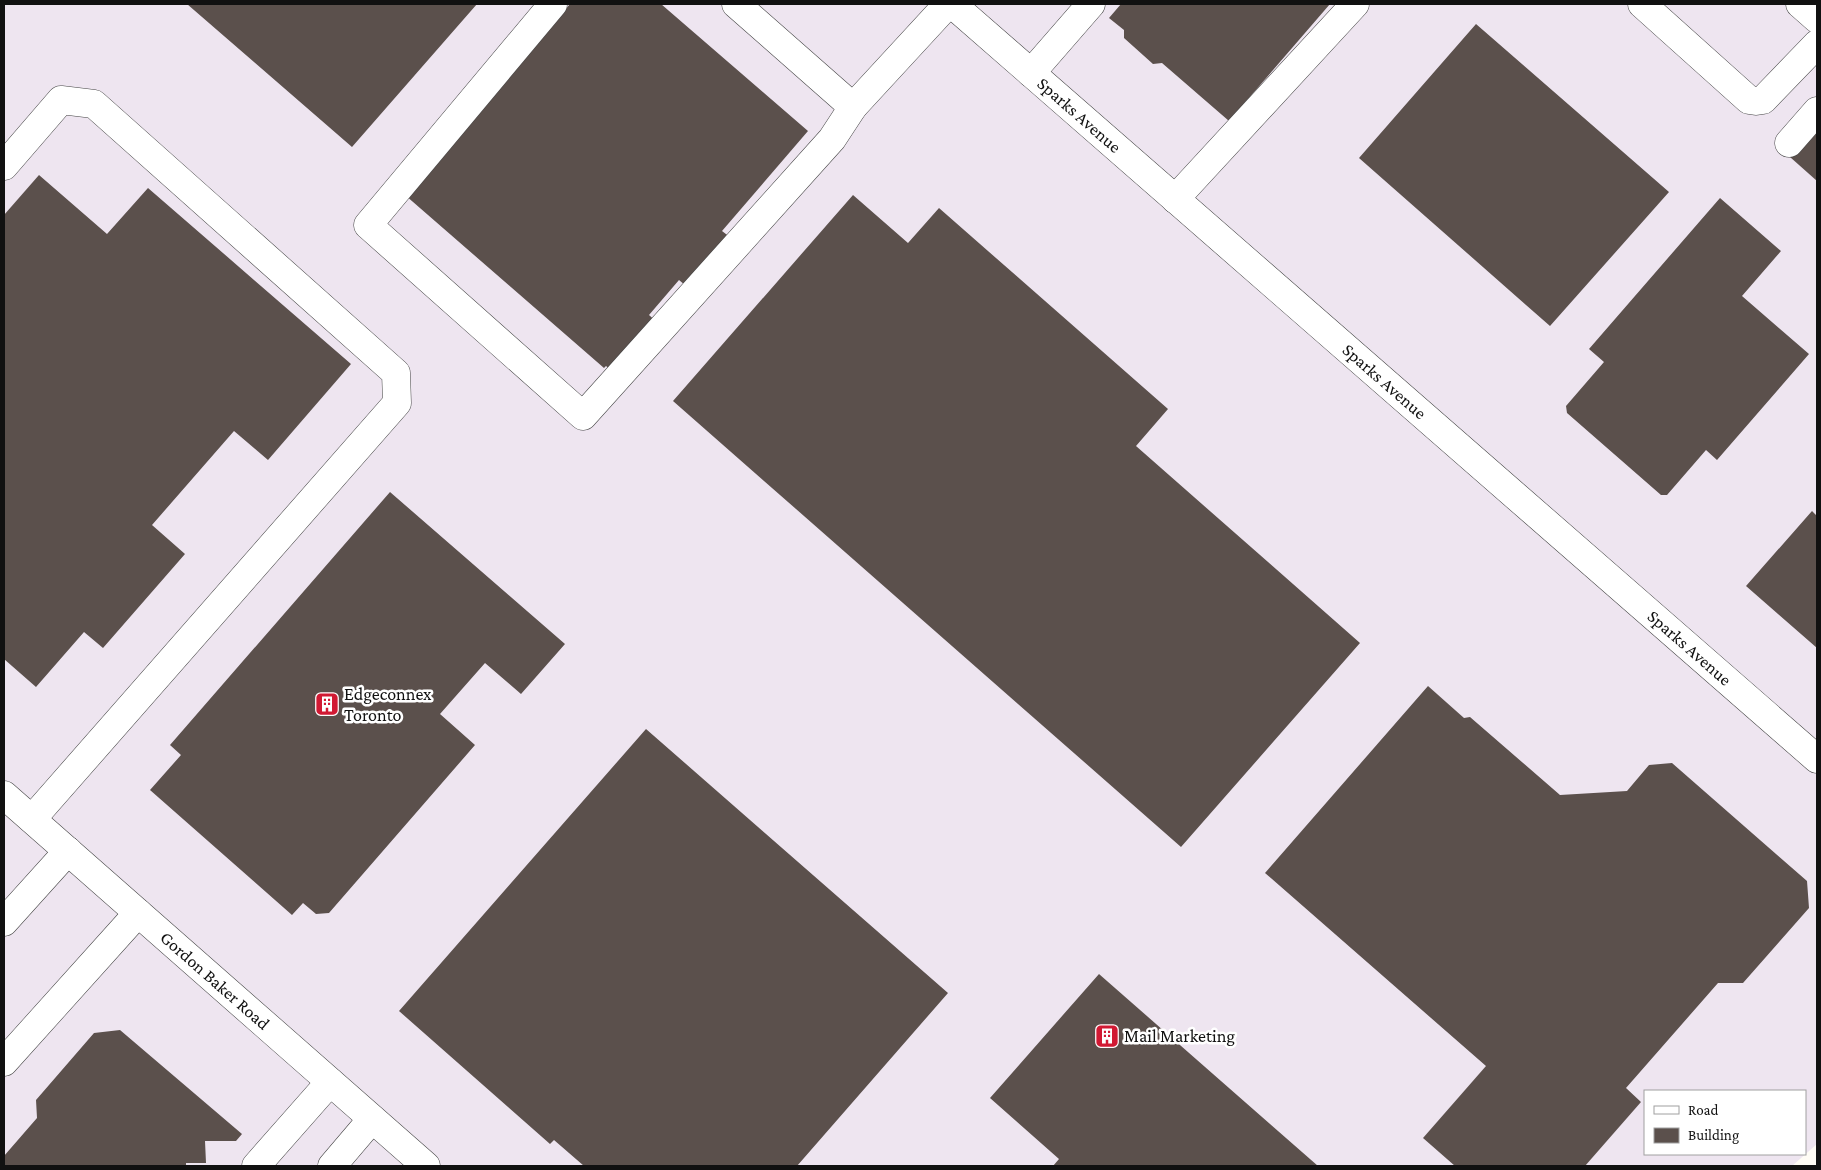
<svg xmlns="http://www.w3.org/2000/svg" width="1821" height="1170" font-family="'Crimson Pro',serif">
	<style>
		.industrial { fill: #eee5f0; fill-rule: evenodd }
		.building { fill: #5b504c }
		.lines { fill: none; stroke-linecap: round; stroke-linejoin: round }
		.minor-casing { stroke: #444; stroke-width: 29 }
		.minor { stroke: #fff; stroke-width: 28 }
		.labels { text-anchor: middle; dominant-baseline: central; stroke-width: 5; stroke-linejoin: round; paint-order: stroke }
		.street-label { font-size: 18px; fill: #111; stroke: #fff }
		.poi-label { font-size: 18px; fill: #111; stroke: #fff; text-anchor: start }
	</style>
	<rect width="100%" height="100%" fill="#fffcf5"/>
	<path class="industrial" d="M4,4H1817V1144L1792,1166H4ZM1645,1091H1805V1154H1645Z"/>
	<path class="building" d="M187,4H477L352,147Z
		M570,4H661L808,131L722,231L735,241L692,291L679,280L649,315L660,325L617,375L606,366L604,368L405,195Z
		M1121,4H1330L1229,121L1162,63L1153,64L1124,38V30L1109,18Z
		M1476,24L1669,192L1550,326L1359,158Z
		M1817,126V181L1790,157Z
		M39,175L107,234L148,188L351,364L268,460L234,431L152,525L185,554L103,648L84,632L36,687L4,659V215Z
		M853,195L908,243L939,208L1168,409L1136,446L1360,643L1181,847L673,401Z
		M1720,198L1781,251L1742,296L1809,354L1717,460L1706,450L1667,495H1661L1567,413L1566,406L1604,362L1589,349Z
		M390,492L565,644L521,694L485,663L440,714L475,745L329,913L316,914L303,903L292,915L150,790L181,755L170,745Z
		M1812,511L1817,516V648L1746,586Z
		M1428,686L1464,718L1470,717L1560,795L1627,791L1649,765L1672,763L1807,881L1809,908L1743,983H1718L1626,1088L1641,1102L1585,1166H1455L1423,1138L1486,1066L1265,873Z
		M646,729L948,993L797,1166H584L554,1140L550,1144L399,1011Z
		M1099,974L1318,1166H1053L1059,1159L990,1098Z
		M120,1030L242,1134L236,1141H205L206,1163H186V1166H4V1156L37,1118L36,1100L94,1033Z"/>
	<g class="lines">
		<g class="minor-casing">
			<g id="minor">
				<path d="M553,4L368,225L583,416L832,139L853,107"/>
				<path d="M736,4L853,107L948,4"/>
				<path id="s1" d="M952,4L1817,759"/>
				<path d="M1642,4L1749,100L1756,101L1763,100L1817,44"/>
				<path d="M1800,4L1817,19"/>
				<path d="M1031,73L1091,4"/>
				<path d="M1789,143L1817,111"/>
				<path d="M4,166L61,100L94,104L396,373L397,403L32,819"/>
				<path d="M1175,199L1355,4"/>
				<path id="s2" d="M4,795L426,1166"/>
				<path d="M4,922L68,851"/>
				<path d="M4,1062L138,913"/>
				<path d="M256,1166L330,1082"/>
				<path d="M332,1166L372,1119"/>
			</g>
		</g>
		<use href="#minor" class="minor"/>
	</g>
	<defs>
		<g id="building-square" transform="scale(1.25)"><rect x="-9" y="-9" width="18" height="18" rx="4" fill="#d11933" stroke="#fff"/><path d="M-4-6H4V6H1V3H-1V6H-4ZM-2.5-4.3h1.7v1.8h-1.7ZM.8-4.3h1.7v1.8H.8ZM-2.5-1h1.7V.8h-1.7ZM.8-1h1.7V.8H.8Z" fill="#fff"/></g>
	</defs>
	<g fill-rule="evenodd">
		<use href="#building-square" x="327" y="704"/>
		<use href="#building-square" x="1107" y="1036"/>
	</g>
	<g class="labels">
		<g class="street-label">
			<text stroke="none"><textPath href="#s1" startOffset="169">Sparks Avenue</textPath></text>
			<text stroke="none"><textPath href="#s1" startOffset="574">Sparks Avenue</textPath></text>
			<text stroke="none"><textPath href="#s1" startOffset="979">Sparks Avenue</textPath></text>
			<text stroke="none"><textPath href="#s2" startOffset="281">Gordon Baker Road</textPath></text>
		</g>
		<g class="poi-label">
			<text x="344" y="694">Edgeconnex<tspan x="344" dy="21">Toronto</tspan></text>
			<text x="1124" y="1036">Mail Marketing</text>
		</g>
	</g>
	<rect width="1821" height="1170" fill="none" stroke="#111111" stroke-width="10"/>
	<rect x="1644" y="1090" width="162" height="65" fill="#ffffff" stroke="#a0a0a0"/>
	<rect x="1654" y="1106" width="25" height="8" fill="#ffffff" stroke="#a0a0a0"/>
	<text x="1688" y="1115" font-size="15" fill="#111111">Road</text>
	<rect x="1654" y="1128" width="25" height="15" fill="#5b504c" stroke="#a0a0a0"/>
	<text x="1688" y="1140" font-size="15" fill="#111111">Building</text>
</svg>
